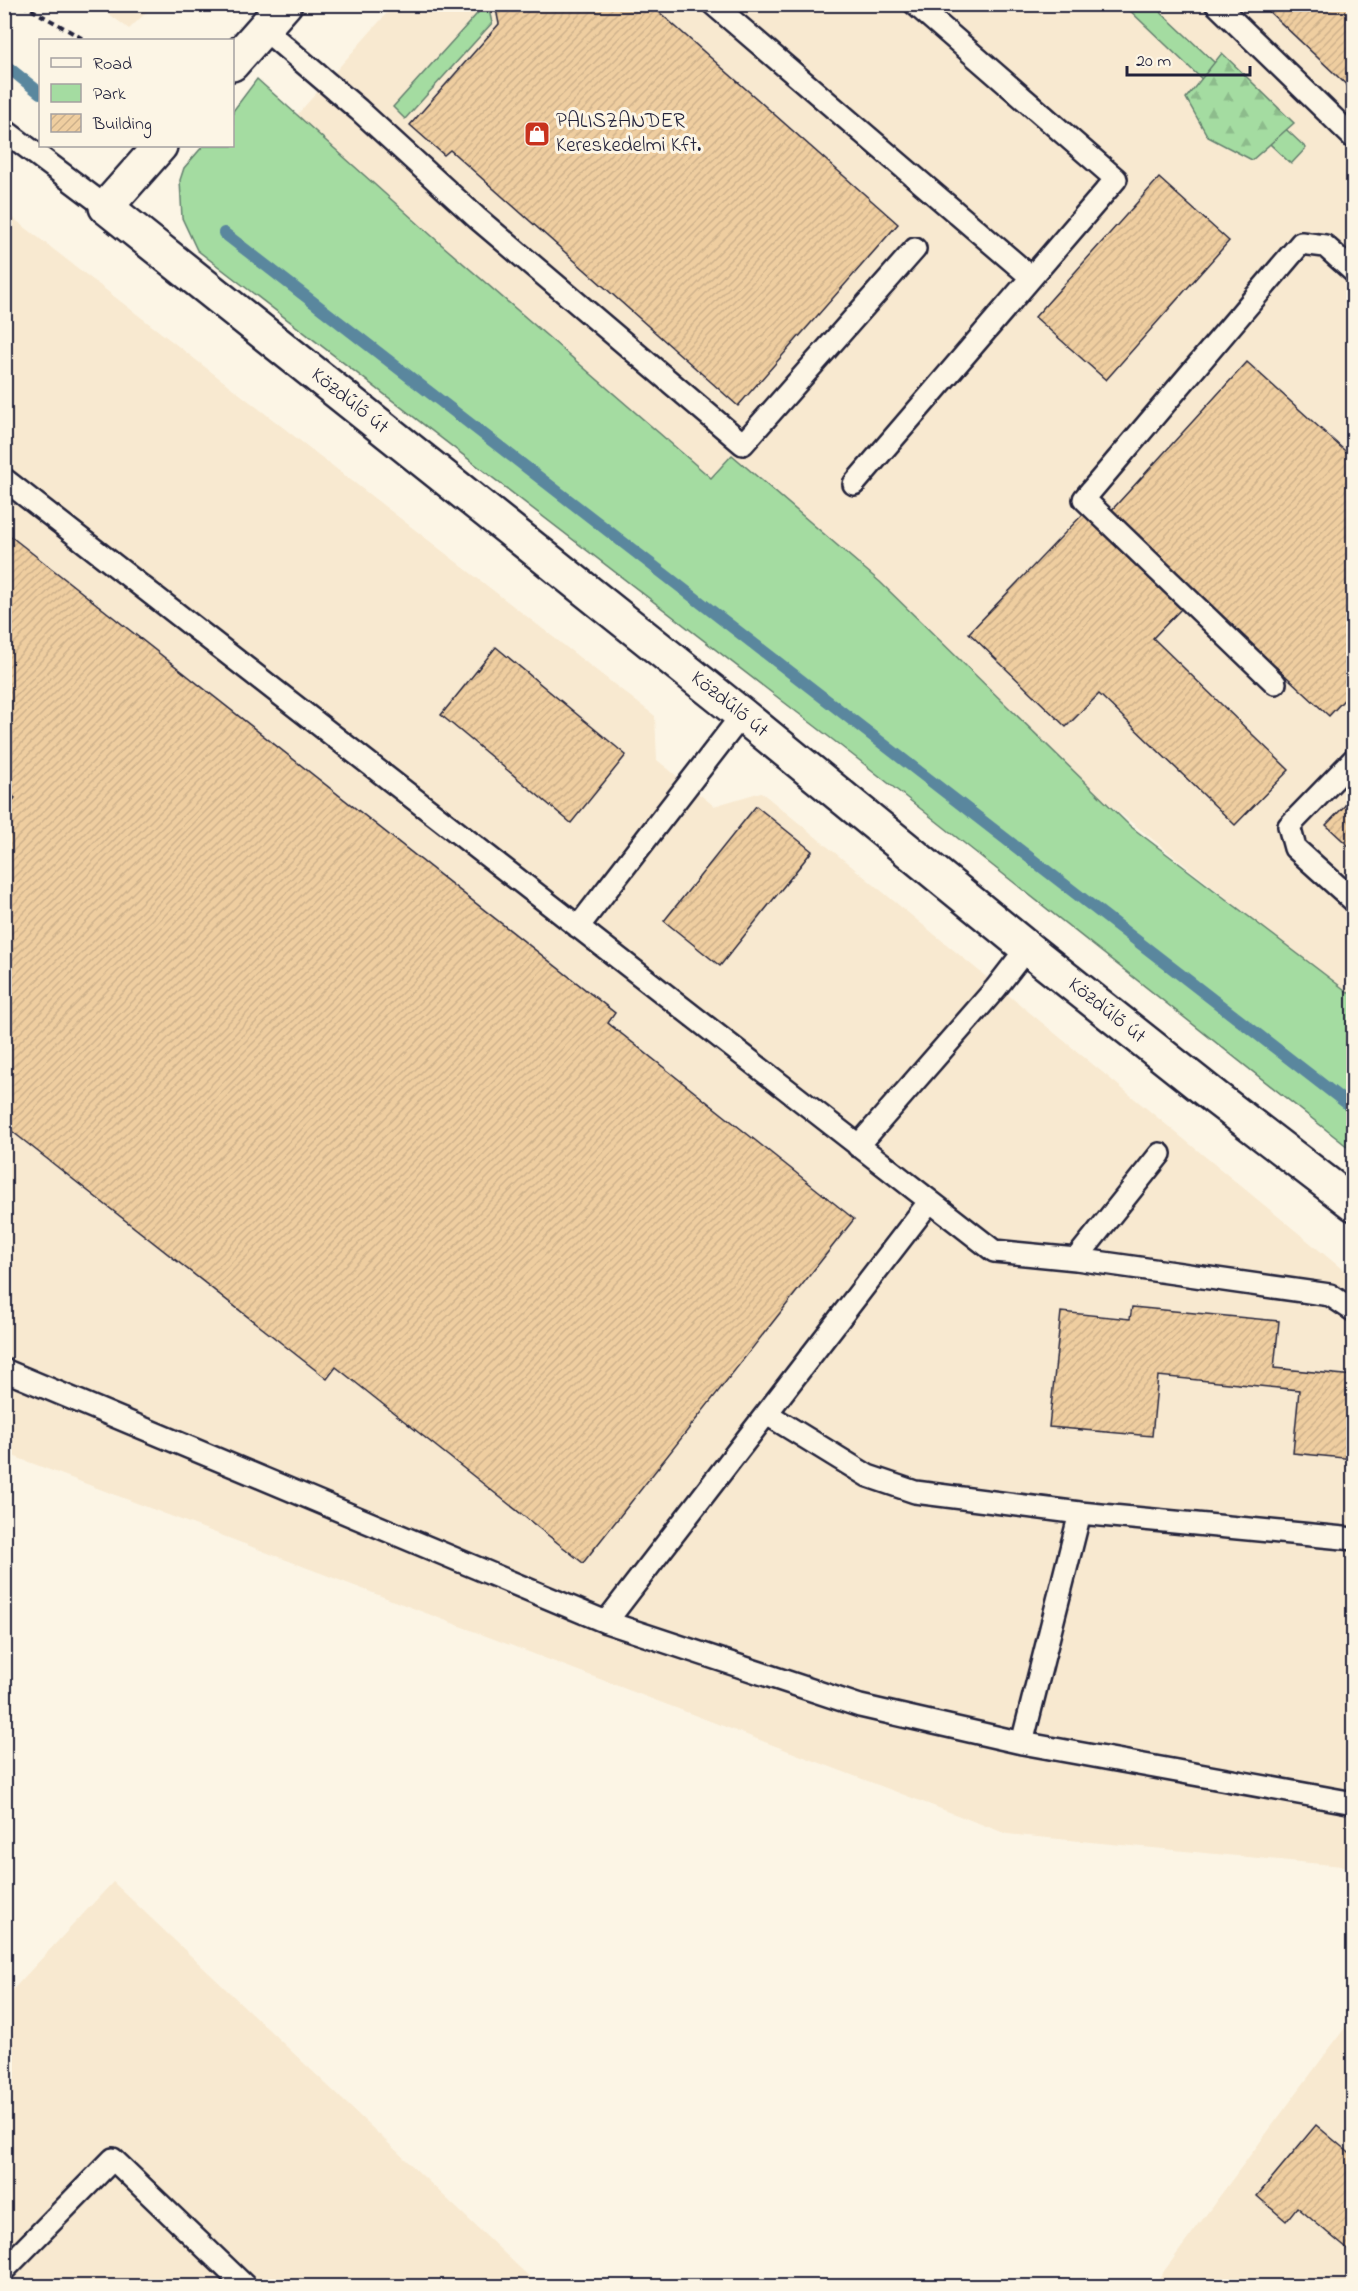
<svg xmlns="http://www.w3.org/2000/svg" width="1358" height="2291" font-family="'Indie Flower',sans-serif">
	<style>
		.built { fill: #f8e9d0 }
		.green { fill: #a4dca1; stroke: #637f6e; stroke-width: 1.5 }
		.forest { fill: url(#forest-firs); stroke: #637f6e; stroke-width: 1.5 }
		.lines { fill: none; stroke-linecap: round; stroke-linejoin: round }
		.stream { stroke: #5a879e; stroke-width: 12 }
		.building { fill: url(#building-hatch); stroke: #22223b; stroke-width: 1.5 }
		.service-casing { stroke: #22223b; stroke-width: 26 }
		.minor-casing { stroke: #22223b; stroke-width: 38 }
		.path { stroke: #22223b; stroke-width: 4; stroke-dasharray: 6 4.5; stroke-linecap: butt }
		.service { stroke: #fcf5e5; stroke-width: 21 }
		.minor { stroke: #fcf5e5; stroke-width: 33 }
		.labels { text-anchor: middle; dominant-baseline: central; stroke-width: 6; stroke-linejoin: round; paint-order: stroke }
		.poi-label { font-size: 21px; fill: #22223b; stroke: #fcf5e5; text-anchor: start }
		.street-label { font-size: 21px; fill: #22223b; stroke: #fcf5e5 }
	</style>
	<defs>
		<pattern id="forest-firs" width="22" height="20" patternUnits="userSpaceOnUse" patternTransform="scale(1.5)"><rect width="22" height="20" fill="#a4dca1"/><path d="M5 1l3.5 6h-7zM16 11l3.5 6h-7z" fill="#8dbc8c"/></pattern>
		<pattern id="building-hatch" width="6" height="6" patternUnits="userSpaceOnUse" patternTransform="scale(1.5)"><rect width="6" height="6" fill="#efcea0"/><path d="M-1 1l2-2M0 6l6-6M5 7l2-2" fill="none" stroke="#cdb18b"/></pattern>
	</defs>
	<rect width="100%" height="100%" fill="#fcf5e5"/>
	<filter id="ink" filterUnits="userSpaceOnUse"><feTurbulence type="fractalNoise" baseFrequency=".0167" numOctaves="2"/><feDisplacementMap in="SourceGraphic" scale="12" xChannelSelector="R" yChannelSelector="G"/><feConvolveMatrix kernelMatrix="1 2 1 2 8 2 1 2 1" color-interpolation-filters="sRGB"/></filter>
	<g filter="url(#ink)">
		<path class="built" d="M97,5H154L129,29Z
			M394,5H1353V999L895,634L281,133Z
			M4,211L655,716L657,760L714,806L761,792L1353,1278V1867L1007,1834L5,1453Z
			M113,1882L539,2286H5L4,1999Z
			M1353,2017V2286H1153Z"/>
		<path class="green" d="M485,5H488L492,23L405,119L393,107Z
			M1124,5H1153L1306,148L1291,164Z
			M257,79L442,245L711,478L732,455L880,582L1130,826L1353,996V1151L859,760L197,250L182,218L180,180L184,168L203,146H232L233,111Z"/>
		<path class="forest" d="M1222,53L1294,123L1252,160L1208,137L1186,98Z"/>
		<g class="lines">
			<path class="stream" d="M4,64L40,93
				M224,233L1354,1109"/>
		</g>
		<path class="building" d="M495,4H650L898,224L738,406L450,150L444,155L410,125L499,24Z
			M1261,4H1354V92Z
			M1159,178L1229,241L1106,380L1035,317Z
			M1247,362L1354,459V689L1329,716L1109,513Z
			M1083,514L1181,609L1153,638L1289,770L1235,825L1099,694L1066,727L969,633Z
			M4,531L615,1013L608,1023L854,1219L583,1563L336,1367L327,1379L4,1125V811L15,798L4,790Z
			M496,647L626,755L571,823L441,715Z
			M1354,796V851L1326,825Z
			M756,806L812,851L720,966L664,921Z
			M1132,1307L1279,1321L1274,1368L1354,1376V1459L1293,1453L1299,1390L1158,1376L1152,1436L1049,1427L1061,1312L1130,1319Z
			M1316,2125L1354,2157V2255L1297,2207L1286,2221L1257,2196Z"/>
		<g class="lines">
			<g class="service-casing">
				<path id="service" d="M713,4L1031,277
					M1216,4L1354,138
					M264,29L359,110L477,218L743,444L915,249
					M4,130L106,207
					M4,479L994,1251L1076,1259L1330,1295L1354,1311
					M854,484L1116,179L915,4
					M1275,683L1084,499L1301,243L1325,246L1354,272
					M1354,759L1289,826L1295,848L1354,901
					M578,927L742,715
					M858,1146L996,988L1027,948
					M1076,1259L1160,1154
					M4,1370L606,1622L860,1706L1022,1743L1354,1803
					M767,1414L868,1476L915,1492L1080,1513L1354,1539
					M606,1622L930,1201
					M1022,1743L1080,1513
					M4,2270L113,2159L245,2286"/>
			</g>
			<g class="minor-casing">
				<g id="minor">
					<path d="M232,64L285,4"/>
					<path id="s1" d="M160,146L106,207L742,715L1027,948L1216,1098L1354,1204"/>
				</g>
			</g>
			<path class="path" d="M22,4L85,40"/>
			<use href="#service" class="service"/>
			<use href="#minor" class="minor"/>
		</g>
	</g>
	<defs>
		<g id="shop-square" transform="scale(1.35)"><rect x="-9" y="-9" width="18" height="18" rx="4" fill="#c8321e" stroke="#fcf5e5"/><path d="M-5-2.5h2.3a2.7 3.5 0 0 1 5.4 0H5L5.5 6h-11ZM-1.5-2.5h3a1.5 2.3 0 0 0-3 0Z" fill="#fff"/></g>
	</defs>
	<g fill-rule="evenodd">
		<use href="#shop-square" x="537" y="134"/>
	</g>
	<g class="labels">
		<g class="poi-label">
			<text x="556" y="122">PALISZANDER<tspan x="556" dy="24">Kereskedelmi Kft.</tspan></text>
		</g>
		<g class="street-label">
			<text stroke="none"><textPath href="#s1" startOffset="393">Közdűlő út</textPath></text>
			<text stroke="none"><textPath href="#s1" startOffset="879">Közdűlő út</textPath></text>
			<text stroke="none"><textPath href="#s1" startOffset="1365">Közdűlő út</textPath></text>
		</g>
	</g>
	<rect width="1358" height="2291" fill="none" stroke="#fcf5e5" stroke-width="24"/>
	<rect x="12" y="12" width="1334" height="2267" fill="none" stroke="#22223b" stroke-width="2" filter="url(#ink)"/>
	<rect x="39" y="39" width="195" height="108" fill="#fcf5e5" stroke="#a5a1a1" stroke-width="1.5"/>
	<rect x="51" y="58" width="30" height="9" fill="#fcf5e5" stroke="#a5a1a1" stroke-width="1.5"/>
	<text x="93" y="69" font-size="18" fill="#22223b">Road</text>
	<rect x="51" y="84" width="30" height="18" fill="#a4dca1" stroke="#a5a1a1" stroke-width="1.5"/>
	<text x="93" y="99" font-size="18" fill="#22223b">Park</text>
	<rect x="51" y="114" width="30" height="18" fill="url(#building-hatch)" stroke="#a5a1a1" stroke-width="1.5"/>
	<text x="93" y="129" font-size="18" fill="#22223b">Building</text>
	<path d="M1127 66v9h123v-9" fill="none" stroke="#22223b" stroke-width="3"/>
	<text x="1136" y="66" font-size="18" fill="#22223b" stroke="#fcf5e5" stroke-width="4.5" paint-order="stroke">20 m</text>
</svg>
